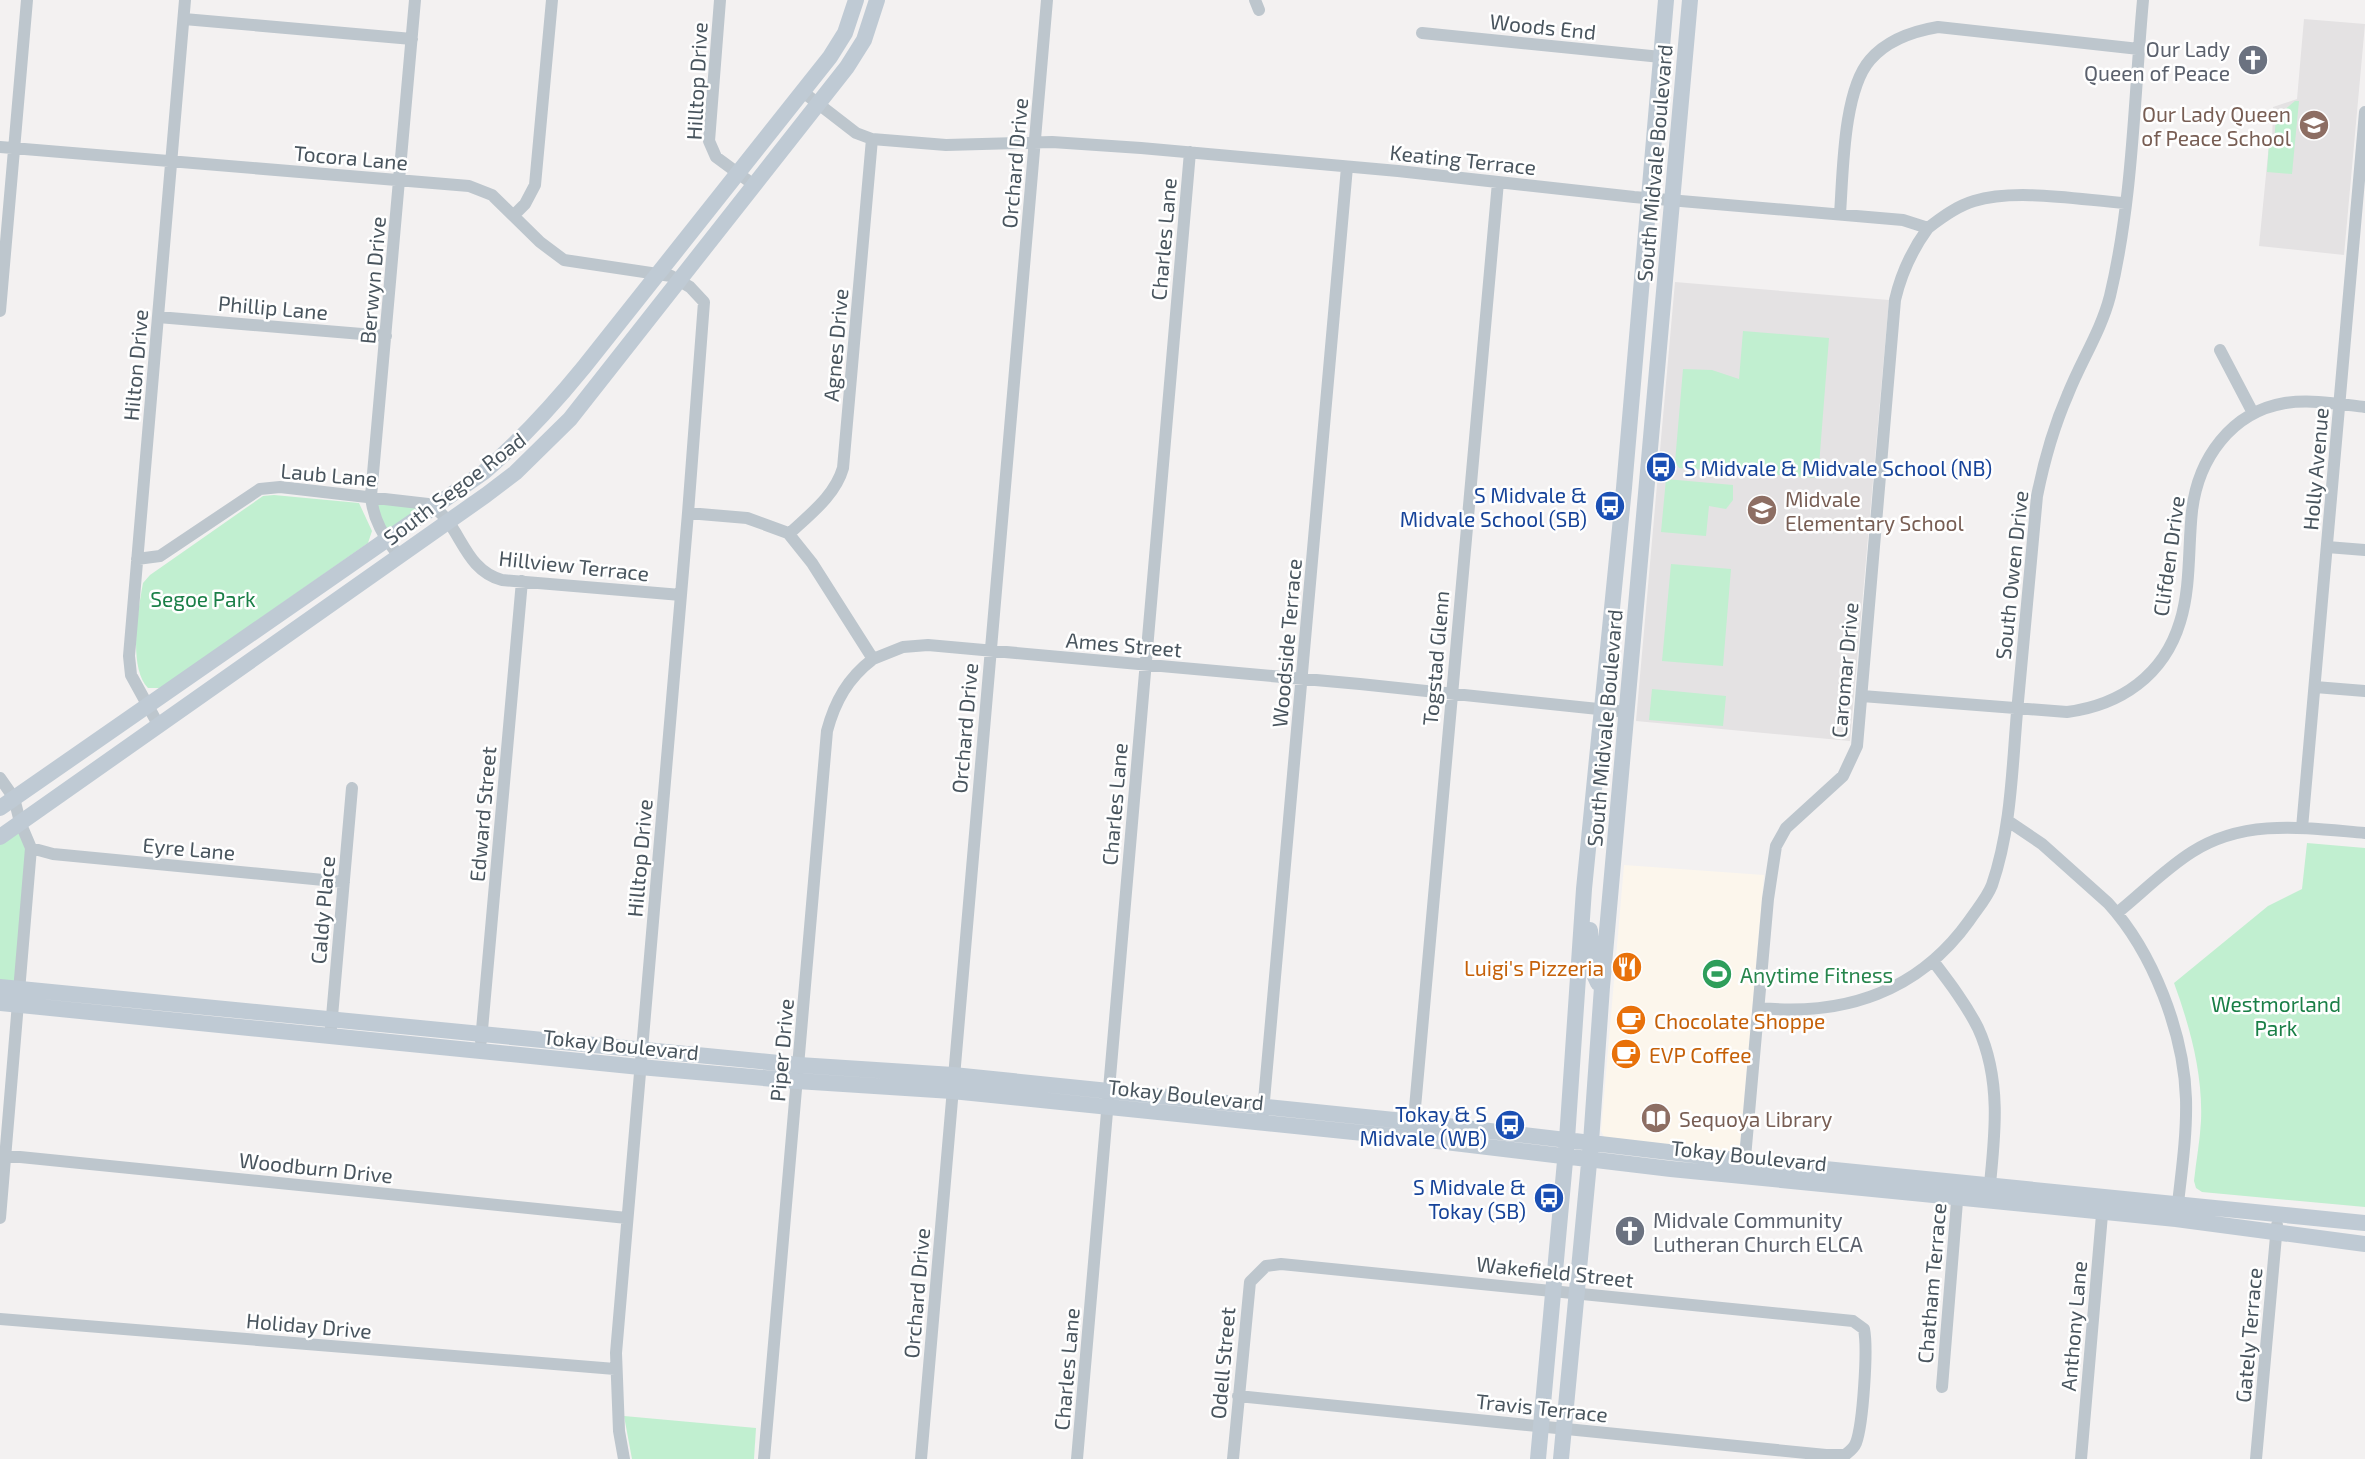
<svg xmlns="http://www.w3.org/2000/svg" width="2365" height="1459" font-family="'Exo 2',sans-serif">
	<style>
		.commercial { fill: #fcf6ec }
		.education { fill: #e4e2e3 }
		.green { fill: #c1efd0 }
		.lines { fill: none; stroke-linecap: round; stroke-linejoin: round }
		.street { stroke: #bdc6cd; stroke-width: 12 }
		.secondary { stroke: #bfcad4; stroke-width: 16 }
		.labels { text-anchor: middle; dominant-baseline: central; stroke-width: 5; stroke-linejoin: round; paint-order: stroke }
		.street-label { font-size: 21px; fill: #49555e; stroke: #fff }
		.worship-label { font-size: 21px; fill: #5b616d; stroke: #fff; text-anchor: end }
		.education-label { font-size: 21px; fill: #785e54; stroke: #fff; text-anchor: start }
		.transit-label { font-size: 21px; fill: #164399; stroke: #fff; text-anchor: end }
		.park-label { font-size: 21px; fill: #1a7f47; stroke: #fff }
		.food-label { font-size: 21px; fill: #c56008; stroke: #fff; text-anchor: start }
		.leisure-label { font-size: 21px; fill: #27864d; stroke: #fff; text-anchor: start }
	</style>
	<rect width="100%" height="100%" fill="#f3f1f1"/>
	<path class="commercial" d="M1624,865L1764,875L1741,1135L1740,1145L1734,1152L1604,1137L1601,1131Z"/>
	<path class="education" d="M2304,19L2365,24L2344,255L2259,246L2269,144H2272L2273,107L2297,99Z
		M1675,282L1889,300L1850,741L1636,721Z"/>
	<path class="green" d="M2295,101H2299L2292,174L2267,172L2269,144H2274L2276,117Z
		M1743,331L1829,338L1818,478L1679,468L1675,462L1683,369L1712,370L1739,379Z
		M1666,479L1733,485V500L1726,509L1709,506L1706,536L1661,532Z
		M274,495L359,503L372,531L368,543L161,688H148C128,668 138,610 143,583L150,575L263,496Z
		M371,496L424,503L387,540Z
		M1671,564L1731,569L1723,666L1662,661Z
		M1652,689L1726,696L1723,726L1649,720Z
		M20,822L31,848L19,988L0,987V837Z
		M2307,843L2365,848V1207L2202,1192L2196,1188L2194,1181C2196,1161 2200,1141 2201,1121C2203,1074 2190,1027 2174,983L2268,906L2302,889Z
		M624,1416L756,1428L754,1459H632Z"/>
	<g class="lines">
		<path class="street" d="M720,0L709,141L716,157L754,185
			M1255,0L1259,10
			M184,19L412,39
			M1422,33L1661,57
			M803,92L856,133L872,139L946,145L1052,142L1141,148L1398,171L1634,197L1903,220L1928,228C1942,217 1957,206 1974,201C2016,188 2081,200 2125,203
			M0,147L469,186L492,195L540,242L564,260L671,276L690,287L704,302L688,513L616,1353L619,1431L624,1459
			M1840,214C1843,173 1843,91 1870,60C1887,40 1914,31 1938,27L2139,49
			M514,215L525,204L535,185L552,0
			M0,311L27,0
			M158,317L386,336
			M2220,350L2253,413
			M688,513L747,518L788,533L812,563L873,659L903,647L928,645L1360,684L1627,712
			M789,534C809,515 835,496 843,468L872,139
			M2327,547L2365,550
			M399,556C384,537 373,520 371,496L415,0
			M137,559L160,556L260,489L280,487L428,504C461,520 461,569 502,580L681,595
			M2315,687L2365,691
			M1862,696L2067,712C2121,705 2164,675 2180,622C2191,587 2188,547 2192,511C2198,459 2231,412 2285,403C2311,399 2339,404 2365,407
			M159,726L131,675L129,656L185,0
			M0,778L14,798L20,822L31,848L0,1218
			M2008,821L2042,844L2108,903C2153,952 2184,1033 2186,1099C2187,1137 2181,1175 2177,1212
			M2302,828L2365,112
			M31,848L53,854L344,882
			M2117,913C2142,893 2165,869 2192,852C2245,818 2306,828 2365,833
			M1933,961C1949,982 1966,1004 1978,1028C2002,1080 1995,1137 1989,1193
			M1760,1008C1844,1016 1918,992 1969,921C1977,909 1987,898 1992,885C2011,830 2012,770 2017,712C2024,640 2030,568 2037,496C2044,461 2054,426 2068,394C2081,361 2101,331 2110,296C2133,200 2134,98 2143,0
			M331,1028L352,788
			M481,1041L522,581
			M1262,1123L1347,167
			M1413,1130L1498,182
			M0,1155L627,1218
			M1744,1169L1768,899L1776,846L1786,828L1843,776L1857,746L1895,300C1901,274 1912,250 1928,228
			M0,1319L615,1369
			M1942,1387L1958,1189
			M764,1459L827,731C835,701 848,678 873,659
			M921,1459L1047,0
			M1077,1459L1190,152
			M1233,1459L1250,1282L1266,1266L1281,1264L1853,1321L1864,1329C1868,1349 1863,1424 1856,1443C1854,1448 1849,1452 1845,1455H1826L1238,1396
			M2081,1459L2103,1203
			M2256,1459L2277,1225"/>
		<path class="secondary" d="M0,808L484,472C521,440 553,405 584,367L830,57L845,33L856,0
			M0,837L486,495L515,473L570,419L847,67L864,40L877,0
			M1590,930L1593,972L1598,983
			M0,987L799,1065L953,1075L1414,1122L1745,1161L2365,1223
			M0,1003L640,1067L797,1081L952,1091L1412,1138L1671,1169L2176,1219L2365,1244
			M1538,1459L1567,1139L1584,889L1624,488L1666,0
			M1561,1459L1591,1142L1602,987L1690,0"/>
	</g>
	<defs>
		<g id="church-disc" transform="scale(1.575)"><circle r="9.5" fill="#6b7280" stroke="#fff"/><path d="M-1.2-6h2.4v3.5h3.3v2.4h-3.3V6h-2.4V-.1h-3.3v-2.4h3.3Z" fill="#fff"/></g>
		<g id="school-disc" transform="scale(1.575)"><circle r="9.5" fill="#8d6e63" stroke="#fff"/><path d="M0-5L7-2L0 1L-7-2ZM-4 1L0 2.5L4 1V4Q0 6-4 4Z" fill="#fff"/></g>
		<g id="bus-disc" transform="scale(1.575)"><circle r="9.5" fill="#1a4fb4" stroke="#fff"/><path d="M-5-6H5V4H4V6H2V4H-2V6H-4V4H-5ZM-3.5-4V0h7V-4ZM-3.5 1.2v1.5H-2V1.2ZM2 1.2v1.5H3.5V1.2Z" fill="#fff"/></g>
		<g id="restaurant-disc" transform="scale(1.575)"><circle r="9.5" fill="#e8710a" stroke="#fff"/><path d="M-5-6h1v4h1v-4h1v4h1v-4h1v5L-1.5 .5V6h-2V.5L-5-1ZM5-6V6H3V1.5H1.5Q1.5-4 5-6Z" fill="#fff"/></g>
		<g id="stadium-disc" transform="scale(1.575)"><circle r="9.5" fill="#2e9e5b" stroke="#fff"/><path d="M0-5a6.5 5 0 1 0 0 10a6.5 5 0 1 0 0-10ZM-3.5-1.8h7v3.6h-7Z" fill="#fff"/></g>
		<g id="cafe-disc" transform="scale(1.575)"><circle r="9.5" fill="#e8710a" stroke="#fff"/><path d="M-5.5-4.5H6V0H3Q3 3.5 0 3.5H-2.5Q-5.5 3.5-5.5 0ZM3-3.2v2h1.7v-2ZM-6 4.5H4V6H-6Z" fill="#fff"/></g>
		<g id="library-disc" transform="scale(1.575)"><circle r="9.5" fill="#8d6e63" stroke="#fff"/><path d="M-6-4Q-3-5.5-.7-3.5V5Q-3 3-6 4ZM6-4Q3-5.5 .7-3.5V5Q3 3 6 4Z" fill="#fff"/></g>
	</defs>
	<g fill-rule="evenodd">
		<use href="#church-disc" x="2253" y="60"/>
		<use href="#school-disc" x="2314" y="125"/>
		<use href="#bus-disc" x="1661" y="467"/>
		<use href="#bus-disc" x="1610" y="506"/>
		<use href="#school-disc" x="1762" y="510"/>
		<use href="#restaurant-disc" x="1627" y="967"/>
		<use href="#stadium-disc" x="1717" y="974"/>
		<use href="#cafe-disc" x="1631" y="1020"/>
		<use href="#cafe-disc" x="1626" y="1054"/>
		<use href="#library-disc" x="1656" y="1118"/>
		<use href="#bus-disc" x="1510" y="1125"/>
		<use href="#bus-disc" x="1549" y="1198"/>
		<use href="#church-disc" x="1630" y="1231"/>
	</g>
	<g class="labels">
		<g class="street-label">
			<text transform="translate(1543 26) rotate(6)">Woods End</text>
			<text transform="translate(696 81) rotate(-87)">Hilltop Drive</text>
			<text transform="translate(351 157) rotate(5)">Tocora Lane</text>
			<text transform="translate(1463 159) rotate(6)">Keating Terrace</text>
			<text transform="translate(1014 163) rotate(-85)">Orchard Drive</text>
			<text transform="translate(1654 163) rotate(-85)">South Midvale Boulevard</text>
			<text transform="translate(1163 239) rotate(-85)">Charles Lane</text>
			<text transform="translate(372 280) rotate(-85)">Berwyn Drive</text>
			<text transform="translate(273 307) rotate(5)">Phillip Lane</text>
			<text transform="translate(835 345) rotate(-85)">Agnes Drive</text>
			<text transform="translate(135 365) rotate(-85)">Hilton Drive</text>
			<text transform="translate(2315 469) rotate(-85)">Holly Avenue</text>
			<text transform="translate(329 474) rotate(5)">Laub Lane</text>
			<text transform="translate(454 488) rotate(-37)">South Segoe Road</text>
			<text transform="translate(2168 556) rotate(-82)">Clifden Drive</text>
			<text transform="translate(574 565) rotate(6)">Hillview Terrace</text>
			<text transform="translate(2011 575) rotate(-84)">South Owen Drive</text>
			<text transform="translate(1286 643) rotate(-85)">Woodside Terrace</text>
			<text transform="translate(1124 644) rotate(5)">Ames Street</text>
			<text transform="translate(1435 658) rotate(-85)">Togstad Glenn</text>
			<text transform="translate(1844 670) rotate(-85)">Caromar Drive</text>
			<text transform="translate(964 728) rotate(-85)">Orchard Drive</text>
			<text transform="translate(1604 728) rotate(-85)">South Midvale Boulevard</text>
			<text transform="translate(1114 804) rotate(-85)">Charles Lane</text>
			<text transform="translate(482 814) rotate(-85)">Edward Street</text>
			<text transform="translate(189 848) rotate(5)">Eyre Lane</text>
			<text transform="translate(639 858) rotate(-85)">Hilltop Drive</text>
			<text transform="translate(322 910) rotate(-85)">Caldy Place</text>
			<text transform="translate(621 1044) rotate(6)">Tokay Boulevard</text>
			<text transform="translate(781 1050) rotate(-85)">Piper Drive</text>
			<text transform="translate(1186 1094) rotate(6)">Tokay Boulevard</text>
			<text transform="translate(1749 1155) rotate(6)">Tokay Boulevard</text>
			<text transform="translate(316 1167) rotate(6)">Woodburn Drive</text>
			<text transform="translate(1555 1271) rotate(6)">Wakefield Street</text>
			<text transform="translate(1931 1283) rotate(-85)">Chatham Terrace</text>
			<text transform="translate(916 1293) rotate(-85)">Orchard Drive</text>
			<text transform="translate(309 1325) rotate(5)">Holiday Drive</text>
			<text transform="translate(2073 1326) rotate(-85)">Anthony Lane</text>
			<text transform="translate(2248 1335) rotate(-85)">Gately Terrace</text>
			<text transform="translate(1222 1363) rotate(-85)">Odell Street</text>
			<text transform="translate(1066 1369) rotate(-85)">Charles Lane</text>
			<text transform="translate(1542 1407) rotate(6)">Travis Terrace</text>
		</g>
		<g class="worship-label">
			<text x="2230" y="48">Our Lady<tspan x="2230" dy="24">Queen of Peace</tspan></text>
			<text x="1653" y="1219" text-anchor="start">Midvale Community<tspan x="1653" dy="24">Lutheran Church ELCA</tspan></text>
		</g>
		<g class="education-label">
			<text x="2291" y="113" text-anchor="end">Our Lady Queen<tspan x="2291" dy="24">of Peace School</tspan></text>
			<text x="1785" y="498">Midvale<tspan x="1785" dy="24">Elementary School</tspan></text>
			<text x="1679" y="1118">Sequoya Library</text>
		</g>
		<g class="transit-label">
			<text x="1684" y="467" text-anchor="start">S Midvale &amp; Midvale School (NB)</text>
			<text x="1587" y="494">S Midvale &amp;<tspan x="1587" dy="24">Midvale School (SB)</tspan></text>
			<text x="1487" y="1113">Tokay &amp; S<tspan x="1487" dy="24">Midvale (WB)</tspan></text>
			<text x="1526" y="1186">S Midvale &amp;<tspan x="1526" dy="24">Tokay (SB)</tspan></text>
		</g>
		<g class="park-label">
			<text x="203" y="598">Segoe Park</text>
			<text x="2276" y="1003">Westmorland<tspan x="2276" dy="24">Park</tspan></text>
		</g>
		<g class="food-label">
			<text x="1604" y="967" text-anchor="end">Luigi's Pizzeria</text>
			<text x="1654" y="1020">Chocolate Shoppe</text>
			<text x="1649" y="1054">EVP Coffee</text>
		</g>
		<g class="leisure-label">
			<text x="1740" y="974">Anytime Fitness</text>
		</g>
	</g>
</svg>
